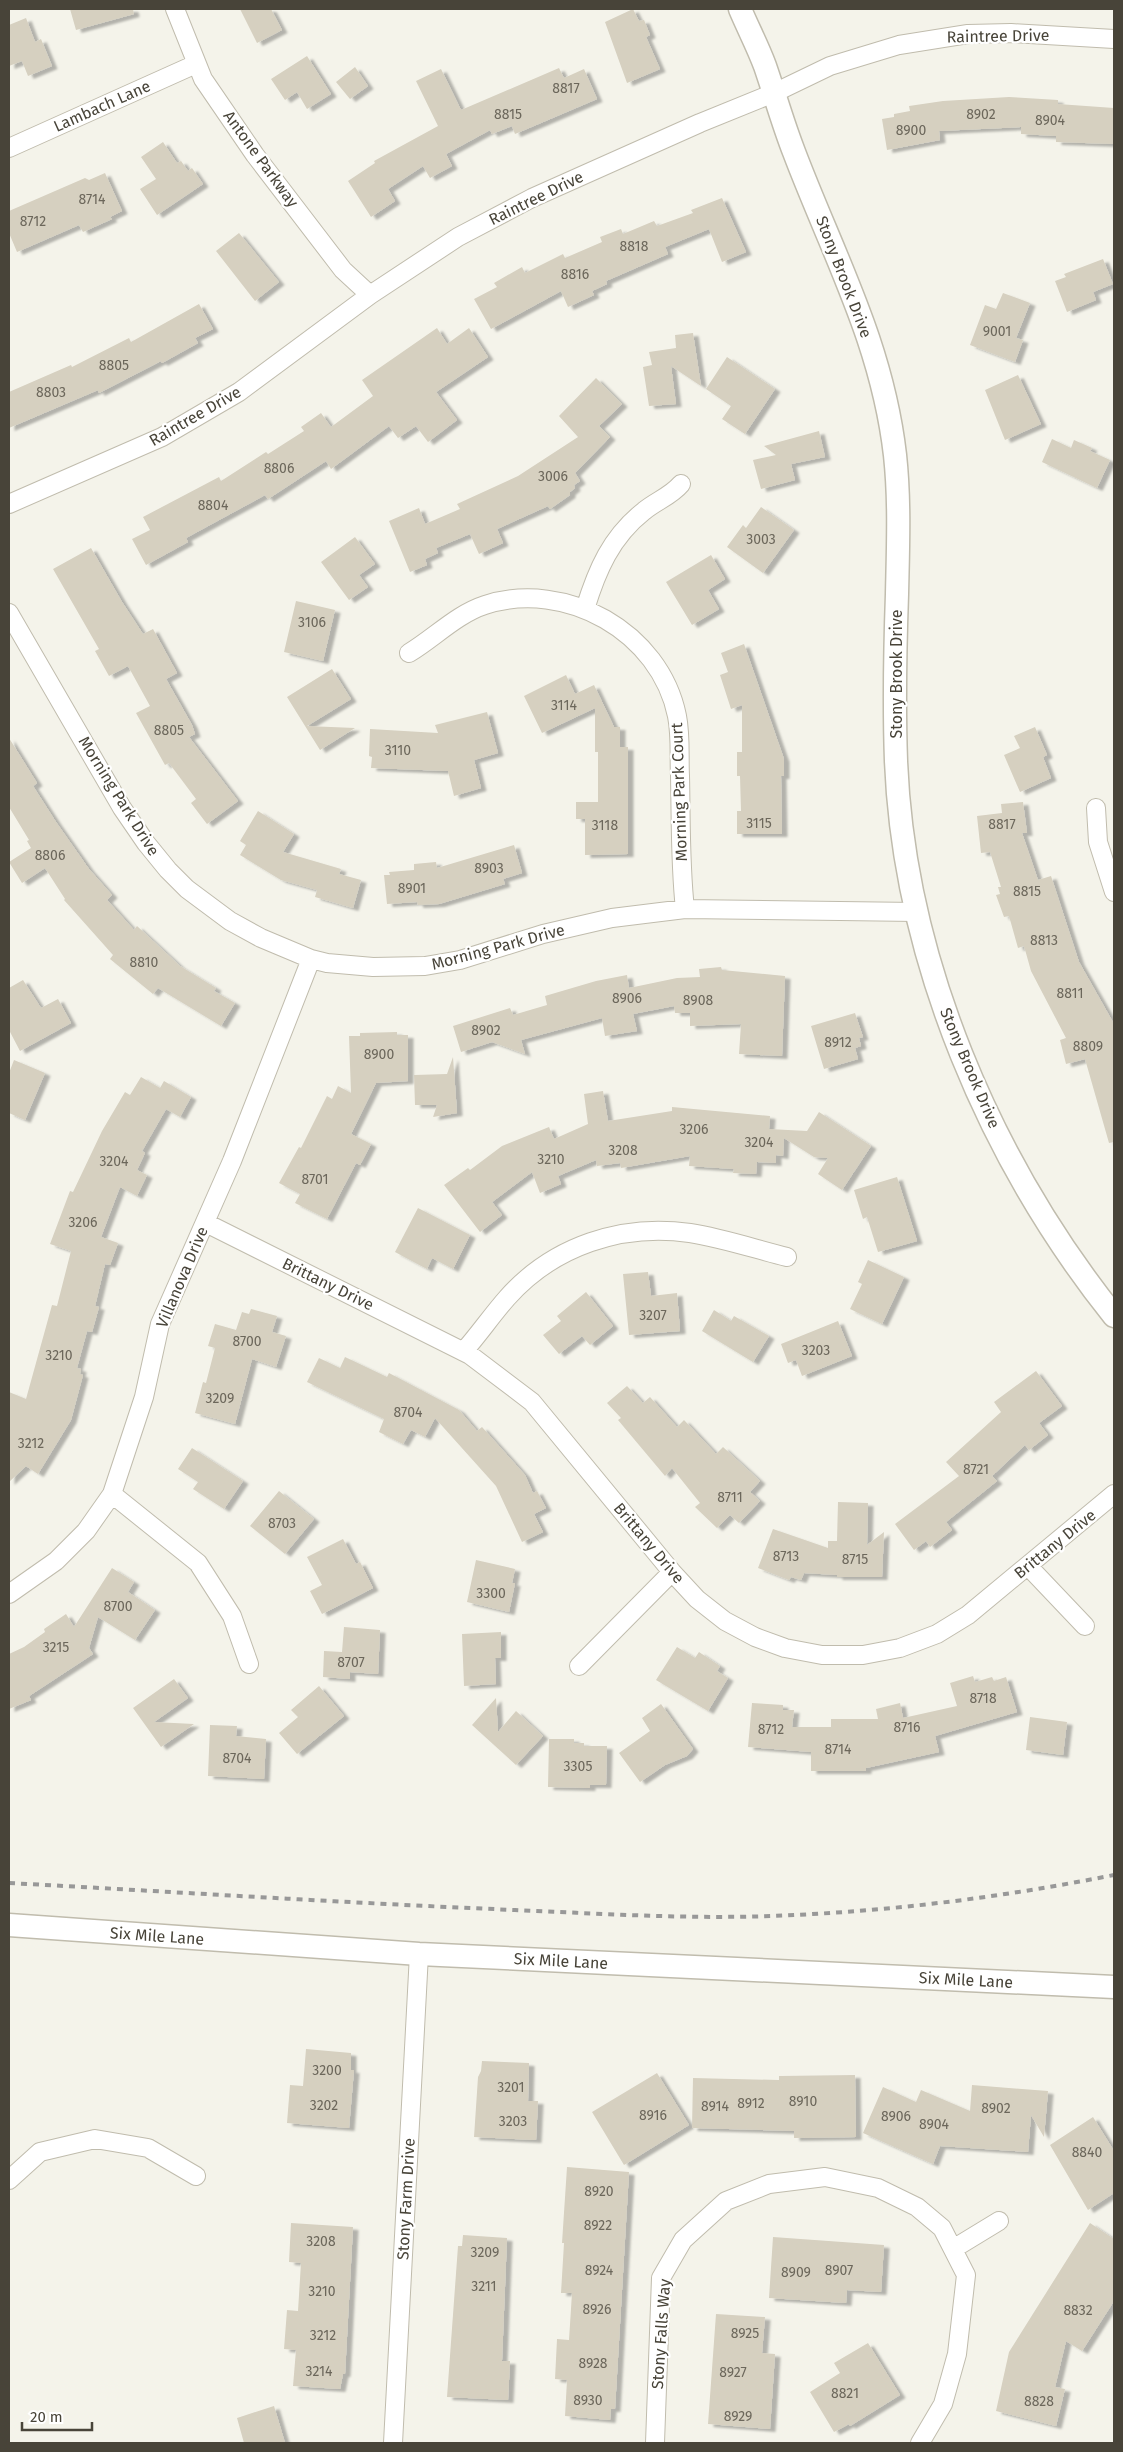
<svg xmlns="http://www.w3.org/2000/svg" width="1123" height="2452" font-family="'Fira Sans',sans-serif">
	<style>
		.building { fill: #d6d0c0; filter: url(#shadow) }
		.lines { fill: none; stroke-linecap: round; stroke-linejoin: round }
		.minor-casing { stroke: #c0bcad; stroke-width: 20 }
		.tertiary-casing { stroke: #c0bcad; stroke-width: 25 }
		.minor { stroke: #fff; stroke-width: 18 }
		.tertiary { stroke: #fff; stroke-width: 22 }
		.rail { stroke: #989898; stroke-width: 4; stroke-dasharray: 6 6; stroke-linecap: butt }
		.labels { text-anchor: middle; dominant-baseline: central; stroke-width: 4.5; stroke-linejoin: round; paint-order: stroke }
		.number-label { font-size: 14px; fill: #6c675b }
		.street-label { font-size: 16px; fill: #484439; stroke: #fff }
	</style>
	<defs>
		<filter id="shadow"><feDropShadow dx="5.5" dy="3" stdDeviation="1" flood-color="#0004"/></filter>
	</defs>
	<rect width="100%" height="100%" fill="#f4f3ea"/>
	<path class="building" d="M70,9H133L134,14L76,30Z
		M240,9H271L282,30L257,43Z
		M633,9L639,21L644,20L650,35L646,37L660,69L627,83L605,22Z
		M26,18L35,42L41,39L52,66L28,76L22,61L9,66V25Z
		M307,56L331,94L307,109L297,92L285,100L271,79Z
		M355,67L368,86L350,99L336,82Z
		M559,68L564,78L584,69L597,99L515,134L512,126L492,134L490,130L446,154L452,166L430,178L423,166L388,189L395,201L371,217L348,181L375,163L374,161L438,126L416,81L441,69L461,110Z
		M1009,97L1058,100V104L1114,108V144L1056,142V136L1021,134V127L939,131L940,140L887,150L882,119L894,117V114L910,111L909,106L943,101Z
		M163,142L177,163L181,161L188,171L192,168L203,184L157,215L140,189L156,179L141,157Z
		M105,173L122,211L110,217L112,219L83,232L79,225L17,252L9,233V211L85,178L89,180Z
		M722,198L746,252L722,262L709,229L665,247L668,254L606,281L607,284L592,291L594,295L568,307L561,291L491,329L474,299L497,287L494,283L522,267L525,273L563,254L565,258L602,242L600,237L621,229L623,234L654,221L657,226L693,213L691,210Z
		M239,233L279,282L255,301L216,251Z
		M1103,259L1113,284L1093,292L1096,300L1067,312L1055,281L1066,277L1064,274Z
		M1003,293L1030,303L1016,338L1023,340L1015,362L970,345L985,305L996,309Z
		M199,304L213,329L195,338L198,343L162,363L161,361L99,393L98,390L9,428V392L71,365L72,367L129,338L131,342Z
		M437,328L447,344L469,328L488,357L436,392L457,420L428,442L416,426L398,438L389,426L331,469L326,461L268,499L265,495L186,538L188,542L146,565L132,539L150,530L143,517L219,477L221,481L266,452L268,454L304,431L301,427L321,413L331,427L373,396L362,380Z
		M693,333L701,386L671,366L676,404L649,406L643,367L652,365L649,352L676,348L675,335Z
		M727,357L775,389L745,434L722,419L731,406L706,389Z
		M1018,375L1041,424L1005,440L985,390Z
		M596,378L622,404L599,426L610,437L575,473L580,481L574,485L575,488L570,492V495L550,509L548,506L497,529L503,543L479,554L470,534L436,548L438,553L425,559L427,565L410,572L389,521L419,508L425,524L460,509L457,504L518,476L578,437L559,416Z
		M819,431L825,457L791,464L795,480L761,489L753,460L776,455L764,446Z
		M1052,439L1071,448L1074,440L1092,448L1090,451L1110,460L1097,488L1042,462Z
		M761,507L794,530L763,573L727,547L743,525L746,528Z
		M355,537L375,564L359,575L368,587L349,600L321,562Z
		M91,548L122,602L143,634L153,629L177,673L166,679L192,725L195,734L189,737L238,801L207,824L191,803L196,799L169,763L165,765L136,713L150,706L128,666L109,676L95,651L99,649L53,569Z
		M711,555L725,579L708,590L719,609L692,625L666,582Z
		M296,601L335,610L323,661L284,652Z
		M744,644L784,759V776H781L782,834H737V811H741L740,776H737V752H742V705L731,709L720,675L728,672L721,653Z
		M332,669L351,699L307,726L355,728L320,750L287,697Z
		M566,675L575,694L594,685L614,727H620V747H628V854L585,855V819H576V802H598V752H595V708L542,733L524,696Z
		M487,712L498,753L474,760L481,788L454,796L448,771L371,768L372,757L369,756L370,729L438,733L435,725Z
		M1035,727L1047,755L1043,757L1051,778L1020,792L1004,755L1020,748L1014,736Z
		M9,738L37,783L33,786L56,822L89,869L112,895L107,900L134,930L137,926L180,966L216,988L214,991L235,1003L221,1026L158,988L153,994L110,959L113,955L64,900L65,899L45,868L22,883L9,862L31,848L27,841L29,840L9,807Z
		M1023,802L1027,833H1022L1038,880L1051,876L1079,962L1114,1024V1142L1109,1143L1085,1059L1066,1064L1060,1040L1066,1038L1031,971L1024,946L1018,948L1009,916L1004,917L996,895L1000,894L998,887H1001L990,852L981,853L977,816L1002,813L1001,804Z
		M258,811L294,834L283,852L341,869L339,874L361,880L353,908L315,897L317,890L281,880L240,855L246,845L240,841Z
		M514,845L522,873L503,879L505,884L439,904L418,905L417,902L387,904L384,875H390L389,872L414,870V864L436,862L437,868Z
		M721,967L722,970L785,976L782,1056L739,1054L741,1024L690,1026V1013H675L674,1006L633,1014L637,1031L605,1036L602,1018L521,1040L525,1054L492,1042L461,1052L453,1026L510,1008L513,1015L547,1005L545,996L596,981L627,975L629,988L677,978L700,977L699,969Z
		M23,980L41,1008L58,999L71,1023L20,1051L9,1030V988Z
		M855,1013L863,1037L859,1038L861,1046L855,1048L858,1059L824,1069L811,1026Z
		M397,1032V1035H408V1081L376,1083L351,1134L371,1144L360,1165L356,1163L327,1219L295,1203L300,1194L279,1183L299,1147L301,1148L327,1096L332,1099L338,1086L351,1093L349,1036H360V1033Z
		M453,1057L457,1113L433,1117L437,1105H415L414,1075L447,1074Z
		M14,1060L45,1073L25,1120L9,1113V1073Z
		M141,1077L160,1088L164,1081L191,1097L180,1117L166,1109L142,1151L145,1153L137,1170L147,1175L137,1196L120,1187L101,1237L118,1243L110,1265L105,1264L95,1306L99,1307L92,1332L87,1331L77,1368L81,1369L80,1374L83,1375L71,1420L38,1474L26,1466L9,1482V1392L26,1399L52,1305L57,1306L71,1251L50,1244L70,1191L73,1192L102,1131L125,1092L130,1095Z
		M603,1091L608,1121L672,1111V1107L770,1116L769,1129L807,1131L819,1112L871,1146L842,1190L818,1174L828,1158L814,1157L784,1138L783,1156L776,1155V1163L757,1162L756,1174L733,1173L734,1169L689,1166L690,1156L621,1168L620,1163L597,1166L596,1160L558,1176L561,1184L540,1193L532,1172L492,1202L502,1215L480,1232L444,1185L468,1168L470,1170L502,1146L549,1127L554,1139L588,1124L584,1094Z
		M897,1177L917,1241L878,1252L867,1217L863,1219L854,1190Z
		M418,1208L470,1235L453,1269L432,1258L427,1269L395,1252Z
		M868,1260L904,1277L882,1324L850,1309L862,1284L858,1282Z
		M648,1272L651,1296L677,1293L680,1331L629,1335L623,1274Z
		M586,1292L613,1326L590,1345L582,1336L559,1354L543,1335L561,1321L557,1316Z
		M251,1309L277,1316L272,1332L286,1336L276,1367L252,1359L235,1424L195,1413L203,1382L206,1383L215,1348L208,1346L215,1324L236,1330L242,1312L249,1314Z
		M714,1310L731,1321L734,1316L769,1336L753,1362L702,1331Z
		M838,1321L852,1356L802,1376L796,1360L788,1363L781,1344Z
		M345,1357L387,1377L389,1373L459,1410L477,1431L482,1427L525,1475L533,1493L537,1491L546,1508L534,1514L543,1532L522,1542L496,1486L435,1418L425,1437L411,1430L403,1444L379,1432L384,1419L307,1382L319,1358L340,1368Z
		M1036,1371L1062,1406L1039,1423L1048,1435L1029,1450L1025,1445L992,1476L997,1481L946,1522L952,1530L930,1547L926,1541L914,1550L895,1524L959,1476L946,1462L1001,1412L994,1402Z
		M627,1386L643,1403L650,1397L677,1427L684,1420L716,1454L723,1447L760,1481L750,1492L760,1501L739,1523L730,1515L717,1528L695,1507L700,1503L672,1468L665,1476L618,1420L621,1418L607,1403Z
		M192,1448L243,1481L224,1509L193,1489L198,1482L178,1469Z
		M279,1491L314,1519L285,1554L250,1526Z
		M838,1502L868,1503L867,1545L884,1532L882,1577H837V1575L804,1573L801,1580L791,1577L789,1580L758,1568L773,1529L828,1548V1541H837Z
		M343,1539L356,1564L360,1562L373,1588L322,1614L310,1591L322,1585L307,1557Z
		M476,1560L515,1569L512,1583H515L509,1612L467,1602Z
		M112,1568L134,1582L128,1592L155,1610L135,1640L98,1617L89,1648L93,1654L29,1696L31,1700L9,1709V1654L24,1647L45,1632L44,1629L66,1614L74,1627Z
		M344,1627L380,1630L378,1674L350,1672V1679L323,1677L324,1651L342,1652Z
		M501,1632V1658H495L496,1684L464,1686L462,1634Z
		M677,1647L695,1658L699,1652L720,1666L717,1671L728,1678L708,1711L656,1680Z
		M973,1676L975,1682L992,1677L994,1681L1006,1677L1017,1712L935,1736L939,1752L866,1768V1771H811V1752L748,1747L752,1703L783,1705V1710H794L792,1727H831V1719H878L876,1709L900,1703L903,1718L957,1706L950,1683Z
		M174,1679L188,1698L154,1722L194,1724L161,1747L133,1708Z
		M319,1686L344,1716L297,1754L279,1733L298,1717L291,1710Z
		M496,1698L498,1732L516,1711L543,1736L516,1765L472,1725Z
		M661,1704L693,1749L687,1756L665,1765L640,1782L619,1753L650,1731L642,1718Z
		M1030,1717L1067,1722L1063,1755L1026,1750Z
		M210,1725L237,1726L236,1736L266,1739L264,1779L208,1776Z
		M549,1739H574V1743H584V1746H607L606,1785H590V1788L548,1787Z
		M306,2049L351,2053V2070H354L349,2128L287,2123L290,2085L303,2086Z
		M482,2061L529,2063L528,2101H538L536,2140L474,2137L478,2077L481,2071Z
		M657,2073L689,2125L624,2165L592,2112Z
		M855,2075L856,2137L794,2138V2131L692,2128L693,2078L779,2080V2076Z
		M972,2085L1048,2091L1044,2137L1031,2115L1028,2152L940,2146L933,2164L863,2133L883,2087L916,2102L921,2090L970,2111Z
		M1093,2117L1114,2151V2193L1088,2210L1050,2145Z
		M567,2167L629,2172L615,2409H611L610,2420L565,2416L567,2380L555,2379L557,2339L569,2340L572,2293H561L564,2243H562Z
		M291,2223L353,2227L345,2374H343L340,2389L293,2386L296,2350L284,2349L287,2310L298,2311L301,2263L289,2262Z
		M1090,2223L1114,2239V2301L1082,2351L1066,2341L1055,2387L1065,2389L1056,2426L996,2411L1009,2352Z
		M463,2235L507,2238L502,2361H510L508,2400L447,2397L458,2246H462Z
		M773,2237L884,2245L881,2292L847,2290L846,2303L769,2298Z
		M716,2314L765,2317L762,2353L775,2354L770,2429L708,2424Z
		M868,2343L900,2395L850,2426L849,2424L834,2432L810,2392L840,2373L834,2363Z
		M274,2406L285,2443H244L237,2418Z"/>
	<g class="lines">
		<g class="minor-casing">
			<path id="minor" d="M175,9L203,79L255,155L343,270L370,295
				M9,148L196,64
				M9,504L162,437L239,392L370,295L458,237L532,198L700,123L774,93L830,66L899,45L968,34L1011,33L1114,39
				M585,609C597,570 611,537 644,511C656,501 671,496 681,484
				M9,613L122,808L146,843L168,870L187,889L230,921L261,938L311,959L327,963L373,967L425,966L460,960L543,934L612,918L685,909L917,912
				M409,653C434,638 457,614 485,605C566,579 660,632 677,716C681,736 679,757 680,776C681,820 680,865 685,909
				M1096,808L1098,842L1114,892
				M206,1223L470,1355L532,1402L672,1572L697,1599L725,1621L755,1637L785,1648L822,1655H863L900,1648L937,1634L968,1615L1114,1494
				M464,1351C479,1334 492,1315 507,1298C553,1246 622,1223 690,1233C722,1238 755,1249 787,1257
				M112,1494L198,1563L232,1616L249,1664
				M1028,1566L1085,1626
				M9,1594L56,1561L86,1531L112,1494L144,1397L160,1324L232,1161L311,959
				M579,1666L672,1572
				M9,2180L40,2152L95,2139L148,2148L196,2176
				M953,2249L999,2221
				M393,2443L419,1954
				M655,2443L661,2278L683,2240L726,2201L769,2184L825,2177L878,2188L917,2207L942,2228L966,2275L957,2354L943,2404L920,2443"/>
		</g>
		<g class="tertiary-casing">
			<path id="tertiary" d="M740,9C748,28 758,47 765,66C775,95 783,124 794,152C833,255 882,342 895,455C900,501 898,548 897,594C895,650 894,705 896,761C904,960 991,1162 1114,1316
				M9,1925L419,1954L1114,1987"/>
		</g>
		<use href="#minor" class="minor"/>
		<use href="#tertiary" class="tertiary"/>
		<path class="rail" d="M9,1883C178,1892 346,1903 515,1910C608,1914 701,1920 794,1915C902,1910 1008,1896 1114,1875"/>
	</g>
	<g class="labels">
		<g class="number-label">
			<text x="566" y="88">8817</text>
			<text x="508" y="114">8815</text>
			<text x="981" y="114">8902</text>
			<text x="1050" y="120">8904</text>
			<text x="911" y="130">8900</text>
			<text x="92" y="199">8714</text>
			<text x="33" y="221">8712</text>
			<text x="634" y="246">8818</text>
			<text x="575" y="274">8816</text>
			<text x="997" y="331">9001</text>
			<text x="114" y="365">8805</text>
			<text x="51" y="392">8803</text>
			<text x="279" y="468">8806</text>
			<text x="553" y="476">3006</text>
			<text x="213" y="505">8804</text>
			<text x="761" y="539">3003</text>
			<text x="312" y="622">3106</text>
			<text x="564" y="705">3114</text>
			<text x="169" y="730">8805</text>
			<text x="398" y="750">3110</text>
			<text x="759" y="823">3115</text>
			<text x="1002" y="824">8817</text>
			<text x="605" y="825">3118</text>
			<text x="50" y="855">8806</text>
			<text x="489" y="868">8903</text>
			<text x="412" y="888">8901</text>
			<text x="1027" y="891">8815</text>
			<text x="1044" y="940">8813</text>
			<text x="144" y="962">8810</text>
			<text x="1070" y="993">8811</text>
			<text x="627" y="998">8906</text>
			<text x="698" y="1000">8908</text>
			<text x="486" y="1030">8902</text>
			<text x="838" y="1042">8912</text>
			<text x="1088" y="1046">8809</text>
			<text x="379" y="1054">8900</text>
			<text x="694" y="1129">3206</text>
			<text x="759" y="1142">3204</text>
			<text x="623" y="1150">3208</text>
			<text x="551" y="1159">3210</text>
			<text x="114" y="1161">3204</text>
			<text x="315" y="1179">8701</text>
			<text x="83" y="1222">3206</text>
			<text x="653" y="1315">3207</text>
			<text x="247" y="1341">8700</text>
			<text x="816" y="1350">3203</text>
			<text x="59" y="1355">3210</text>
			<text x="220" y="1398">3209</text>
			<text x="408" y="1412">8704</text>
			<text x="31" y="1443">3212</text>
			<text x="976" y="1469">8721</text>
			<text x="730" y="1497">8711</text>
			<text x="282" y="1523">8703</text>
			<text x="786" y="1556">8713</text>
			<text x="855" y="1559">8715</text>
			<text x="491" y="1593">3300</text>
			<text x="118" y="1606">8700</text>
			<text x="56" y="1647">3215</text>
			<text x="351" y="1662">8707</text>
			<text x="983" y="1698">8718</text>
			<text x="907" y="1727">8716</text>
			<text x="771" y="1729">8712</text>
			<text x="838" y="1749">8714</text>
			<text x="237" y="1758">8704</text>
			<text x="578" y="1766">3305</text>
			<text x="327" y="2070">3200</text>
			<text x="511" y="2087">3201</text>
			<text x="803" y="2101">8910</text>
			<text x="751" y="2103">8912</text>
			<text x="324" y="2105">3202</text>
			<text x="715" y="2106">8914</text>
			<text x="996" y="2108">8902</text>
			<text x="653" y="2115">8916</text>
			<text x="896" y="2116">8906</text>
			<text x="513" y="2121">3203</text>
			<text x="934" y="2124">8904</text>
			<text x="1087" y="2152">8840</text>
			<text x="599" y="2191">8920</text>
			<text x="598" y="2225">8922</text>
			<text x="321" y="2241">3208</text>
			<text x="485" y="2252">3209</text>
			<text x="599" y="2270">8924</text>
			<text x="839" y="2270">8907</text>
			<text x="796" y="2272">8909</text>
			<text x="484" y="2286">3211</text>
			<text x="322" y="2291">3210</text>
			<text x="597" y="2309">8926</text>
			<text x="1078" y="2310">8832</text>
			<text x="745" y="2333">8925</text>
			<text x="323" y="2335">3212</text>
			<text x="593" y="2363">8928</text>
			<text x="319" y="2371">3214</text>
			<text x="733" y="2372">8927</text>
			<text x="845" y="2393">8821</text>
			<text x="588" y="2400">8930</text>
			<text x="1039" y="2401">8828</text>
			<text x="738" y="2416">8929</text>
		</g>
		<g class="street-label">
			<text transform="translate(998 36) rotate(-1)">Raintree Drive</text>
			<text transform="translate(102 106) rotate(-24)">Lambach Lane</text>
			<text transform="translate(261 159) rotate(54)">Antone Parkway</text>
			<text transform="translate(536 198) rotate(-26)">Raintree Drive</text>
			<text transform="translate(844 277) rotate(69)">Stony Brook Drive</text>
			<text transform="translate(195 416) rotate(-30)">Raintree Drive</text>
			<text transform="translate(896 674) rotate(-90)">Stony Brook Drive</text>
			<text transform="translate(679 792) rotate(-92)">Morning Park Court</text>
			<text transform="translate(119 796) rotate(58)">Morning Park Drive</text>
			<text transform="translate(498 947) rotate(-15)">Morning Park Drive</text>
			<text transform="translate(970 1068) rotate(67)">Stony Brook Drive</text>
			<text transform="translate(182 1277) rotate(-67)">Villanova Drive</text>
			<text transform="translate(328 1284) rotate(26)">Brittany Drive</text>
			<text transform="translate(649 1543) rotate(50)">Brittany Drive</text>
			<text transform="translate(1055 1544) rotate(-39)">Brittany Drive</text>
			<text transform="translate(157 1936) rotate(4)">Six Mile Lane</text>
			<text transform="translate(561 1961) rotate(3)">Six Mile Lane</text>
			<text transform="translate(966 1980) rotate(3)">Six Mile Lane</text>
			<text transform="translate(406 2199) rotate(-87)">Stony Farm Drive</text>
			<text transform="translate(661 2334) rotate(-86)">Stony Falls Way</text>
		</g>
	</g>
	<rect width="1123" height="2452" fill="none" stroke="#484439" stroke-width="20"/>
	<path d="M22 2422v8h70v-8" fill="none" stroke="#484439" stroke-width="2.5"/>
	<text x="30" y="2422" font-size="15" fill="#484439" stroke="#ffffff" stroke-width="4" paint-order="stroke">20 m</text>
</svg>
